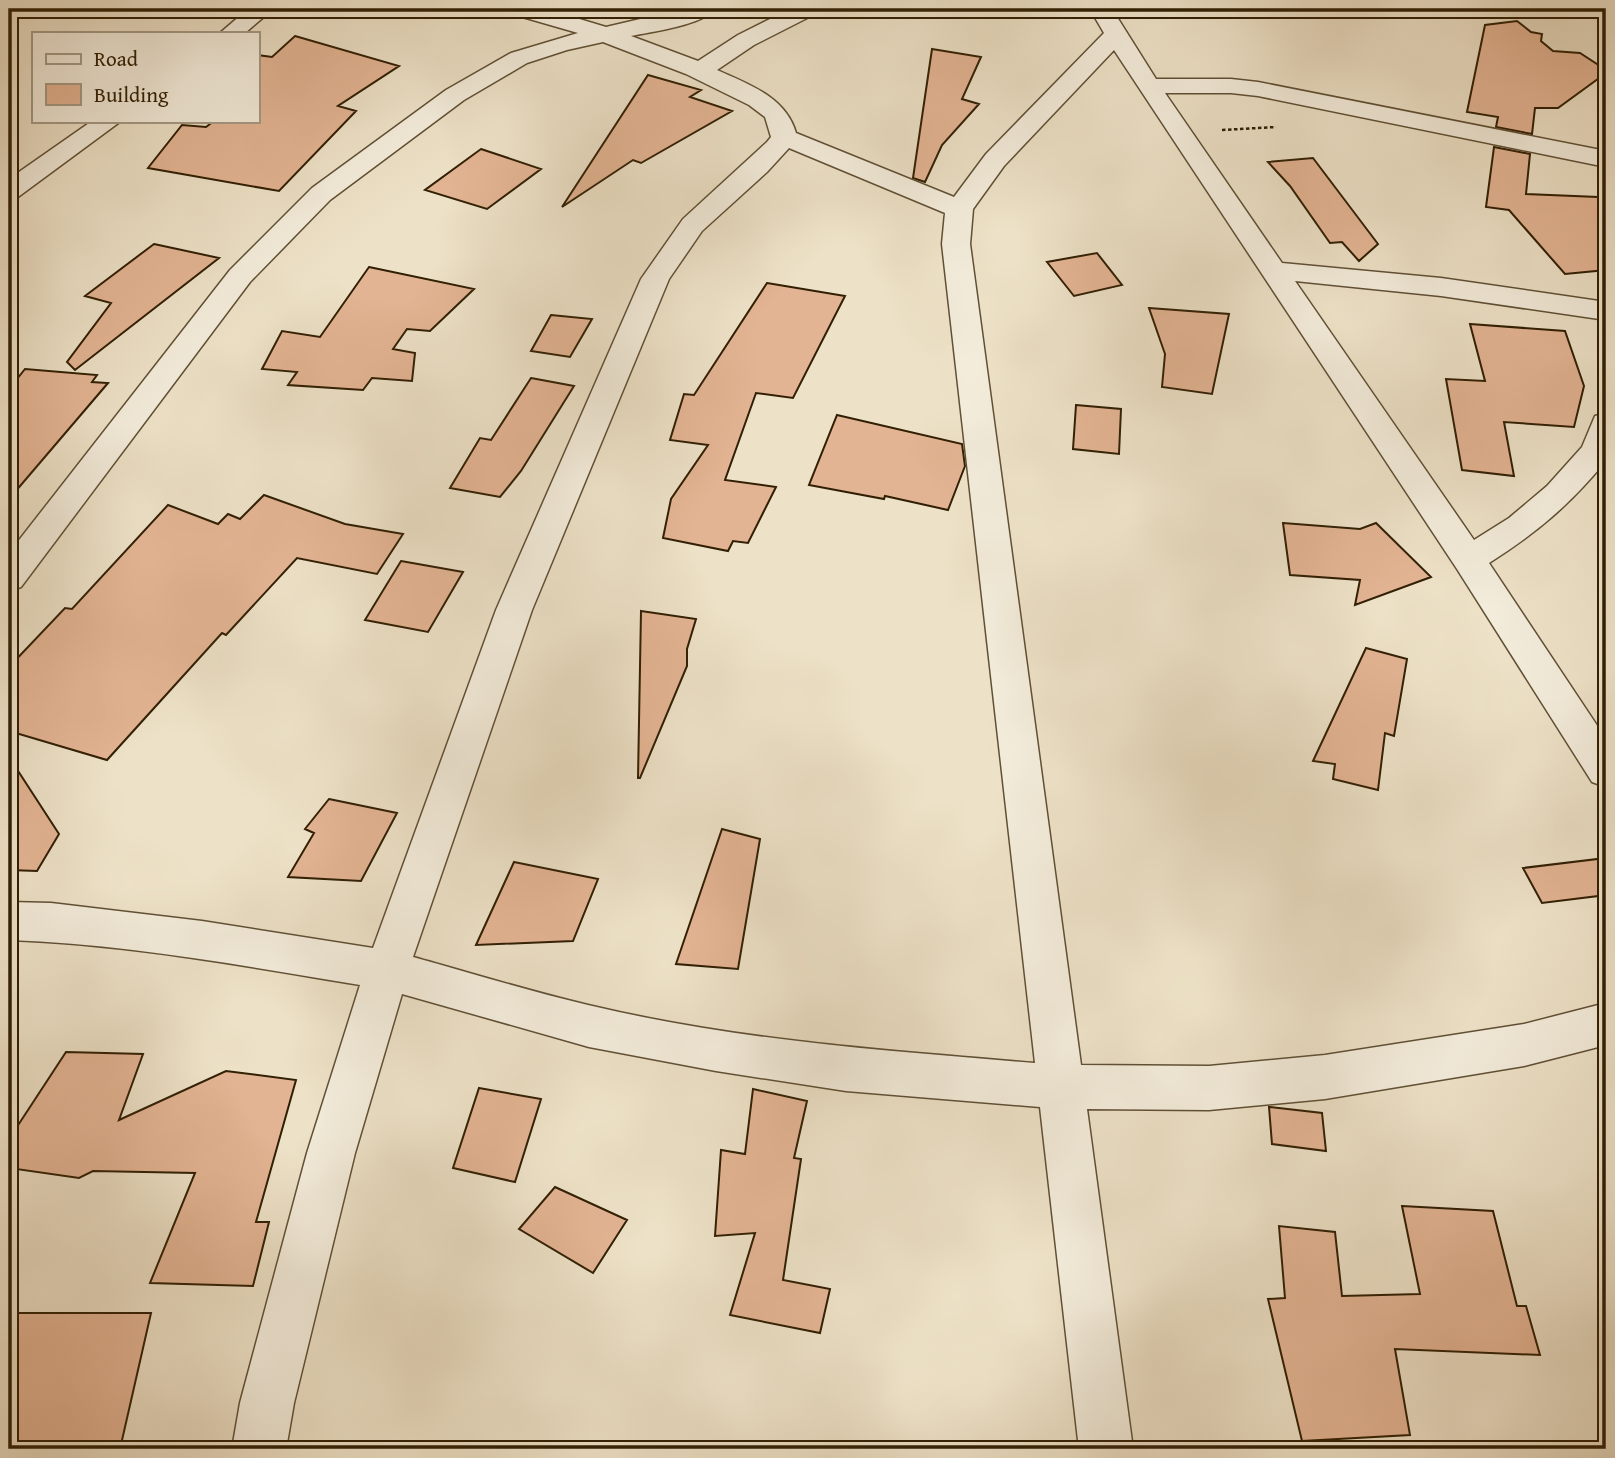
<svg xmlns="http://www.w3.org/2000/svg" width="1615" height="1458" font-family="'Gentium Book Plus',serif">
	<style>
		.building { fill: #e3b493; stroke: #311f04; stroke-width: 2 }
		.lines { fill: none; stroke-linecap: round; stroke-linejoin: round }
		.minor-casing { stroke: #605035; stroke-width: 3 }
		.path { stroke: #311f04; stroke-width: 2.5; stroke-dasharray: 3.5 2.5; stroke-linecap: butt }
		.minor { fill: #f3ecdb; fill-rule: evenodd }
	</style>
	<rect width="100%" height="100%" fill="#ede1c7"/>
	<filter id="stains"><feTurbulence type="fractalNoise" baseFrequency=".00286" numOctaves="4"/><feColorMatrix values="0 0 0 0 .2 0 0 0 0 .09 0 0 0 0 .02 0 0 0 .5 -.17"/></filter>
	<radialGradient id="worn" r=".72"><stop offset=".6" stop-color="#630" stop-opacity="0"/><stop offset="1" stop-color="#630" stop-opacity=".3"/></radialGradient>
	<path class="building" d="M1517,21L1531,32L1542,34L1541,41L1553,51L1580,53L1606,70V73L1558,108H1535L1532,134L1496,127L1498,117L1467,112L1485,25Z
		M295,36L399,66L338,106L356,111L279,191L148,168L182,125L206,127L214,121H257V55L272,57Z
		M932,49L981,57L962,99L979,104L942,145L925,182L913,178Z
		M648,75L701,90L690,97L732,111L641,163L633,160L562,207Z
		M1494,147L1530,154L1526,194L1598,197L1606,221V270L1565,274L1509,210L1486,207Z
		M481,149L541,169L487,209L425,190Z
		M1313,158L1378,244L1359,261L1342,242L1330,243L1290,186L1268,162Z
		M154,244L219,258L75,370L67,362L111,303L85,296Z
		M1097,253L1122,285L1074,296L1047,262Z
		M369,267L474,289L430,331L407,329L393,349L415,353L412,381L372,378L363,390L288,385L297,372L262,369L282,331L320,337Z
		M767,283L845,296L793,398L756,393L725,480L776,487L748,543L733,541L728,551L663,538L671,499L708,445L670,440L684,394L694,395Z
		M1149,308L1229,314L1212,394L1162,387L1165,354Z
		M551,315L592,319L570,357L531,351Z
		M1470,324L1565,331L1584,386L1574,427L1504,422L1514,476L1462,470L1446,379L1485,381Z
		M25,369L97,375L92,382L108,383L9,499V389Z
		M531,378L574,386L521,471L500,497L450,488L480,438L491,440Z
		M1076,405L1121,409L1119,454L1073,449Z
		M837,415L962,444L965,466L948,510L885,496L884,499L809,485Z
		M264,495L345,524L403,534L377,574L297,558L226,635L222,633L107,760L9,731V667L65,608L72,609L168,505L218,524L228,514L240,519Z
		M1283,523L1360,529L1376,523L1431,577L1355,605L1360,580L1290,575Z
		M401,561L463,572L428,632L365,620Z
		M641,611L696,619L687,649V666L640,778H638Z
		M1366,648L1407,659L1394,736L1385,733L1378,790L1333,779L1335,764L1313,761Z
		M9,757L59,834L37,871L9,870Z
		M329,799L397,813L361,881L288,877L314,833L305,829Z
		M722,829L760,839L738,969L676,964Z
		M1606,858V895L1542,903L1523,868Z
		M514,862L598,879L573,941L476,945Z
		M66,1052L143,1054L119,1120L226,1071L296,1080L256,1222H269L253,1286L150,1283L195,1173L93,1171L79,1178L9,1168V1139Z
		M479,1088L541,1099L515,1182L453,1168Z
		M753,1089L807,1101L794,1158L801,1159L783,1280L830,1289L820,1333L730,1315L755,1233L715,1236L721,1150L745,1154Z
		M1269,1107L1322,1113L1326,1151L1272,1144Z
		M555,1187L627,1220L593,1273L519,1229Z
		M1402,1206L1493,1211L1517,1306H1526L1540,1355L1395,1349L1410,1435L1302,1441L1268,1299L1285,1298L1279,1226L1335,1232L1342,1296L1420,1294Z
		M9,1313H151L120,1449H9Z"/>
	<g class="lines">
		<g class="minor-casing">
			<path id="minor" d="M248,9H273L245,33H220Z
				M509,9H546L606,27L683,9H714C704,25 650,32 631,36L698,61L738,35L790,9H815L813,15L754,45L717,70C748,84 786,97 796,133L954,197L986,154L1104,33L1090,9H1112L1156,79H1231L1258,82L1606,151V167L1258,96L1231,93H1165L1282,263L1441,278L1606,302V320L1441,296L1295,281L1474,540L1509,518L1547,486L1582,447L1595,416L1606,413V461C1568,506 1539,531 1489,563L1606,739V787L1592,782L1457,569L1114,50L1004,166L973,209L970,244L1081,1065L1209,1066L1325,1055L1524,1024L1606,1003V1045L1524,1066L1325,1099L1209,1110L1087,1109L1133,1449H1079L1040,1107L846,1091L716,1071L589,1047L402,994L355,1153L294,1403L286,1449H232L240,1403L307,1153L360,985C244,966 127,944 9,940V902L51,903L202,921L373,948L496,610L641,279L683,219L767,142L771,137L765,117L749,105L686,74L603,42L567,50L527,63L464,100L330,200L250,282L21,587L9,591V553L230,270L312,188L446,90L511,53L578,33L512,14ZM789,148L945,213L942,244L1035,1063C886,1051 734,1040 588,1005C529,991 471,973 413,957L532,610L669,279L702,231L767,172Z
				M92,121H121L18,197L9,199V179Z"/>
		</g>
		<path class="path" d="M1222,130L1276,127"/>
		<use href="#minor" class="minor"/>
	</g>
	<rect width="1615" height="1458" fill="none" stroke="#ede1c7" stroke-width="35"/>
	<rect x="10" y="10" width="1594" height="1437" fill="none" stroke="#311f04" stroke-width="3.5"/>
	<rect x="18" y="18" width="1580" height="1423" fill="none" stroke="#311f04" stroke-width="2"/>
	<rect x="32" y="32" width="228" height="91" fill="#f3ecdb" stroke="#a59a85" stroke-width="2"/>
	<rect x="46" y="54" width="35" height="10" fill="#f3ecdb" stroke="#a59a85" stroke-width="2"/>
	<text x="94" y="66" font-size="21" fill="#311f04">Road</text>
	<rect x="46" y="84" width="35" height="21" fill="#e3b493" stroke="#a59a85" stroke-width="2"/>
	<text x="94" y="102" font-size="21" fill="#311f04">Building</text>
	<rect width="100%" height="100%" filter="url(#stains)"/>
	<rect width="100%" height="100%" fill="url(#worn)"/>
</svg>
